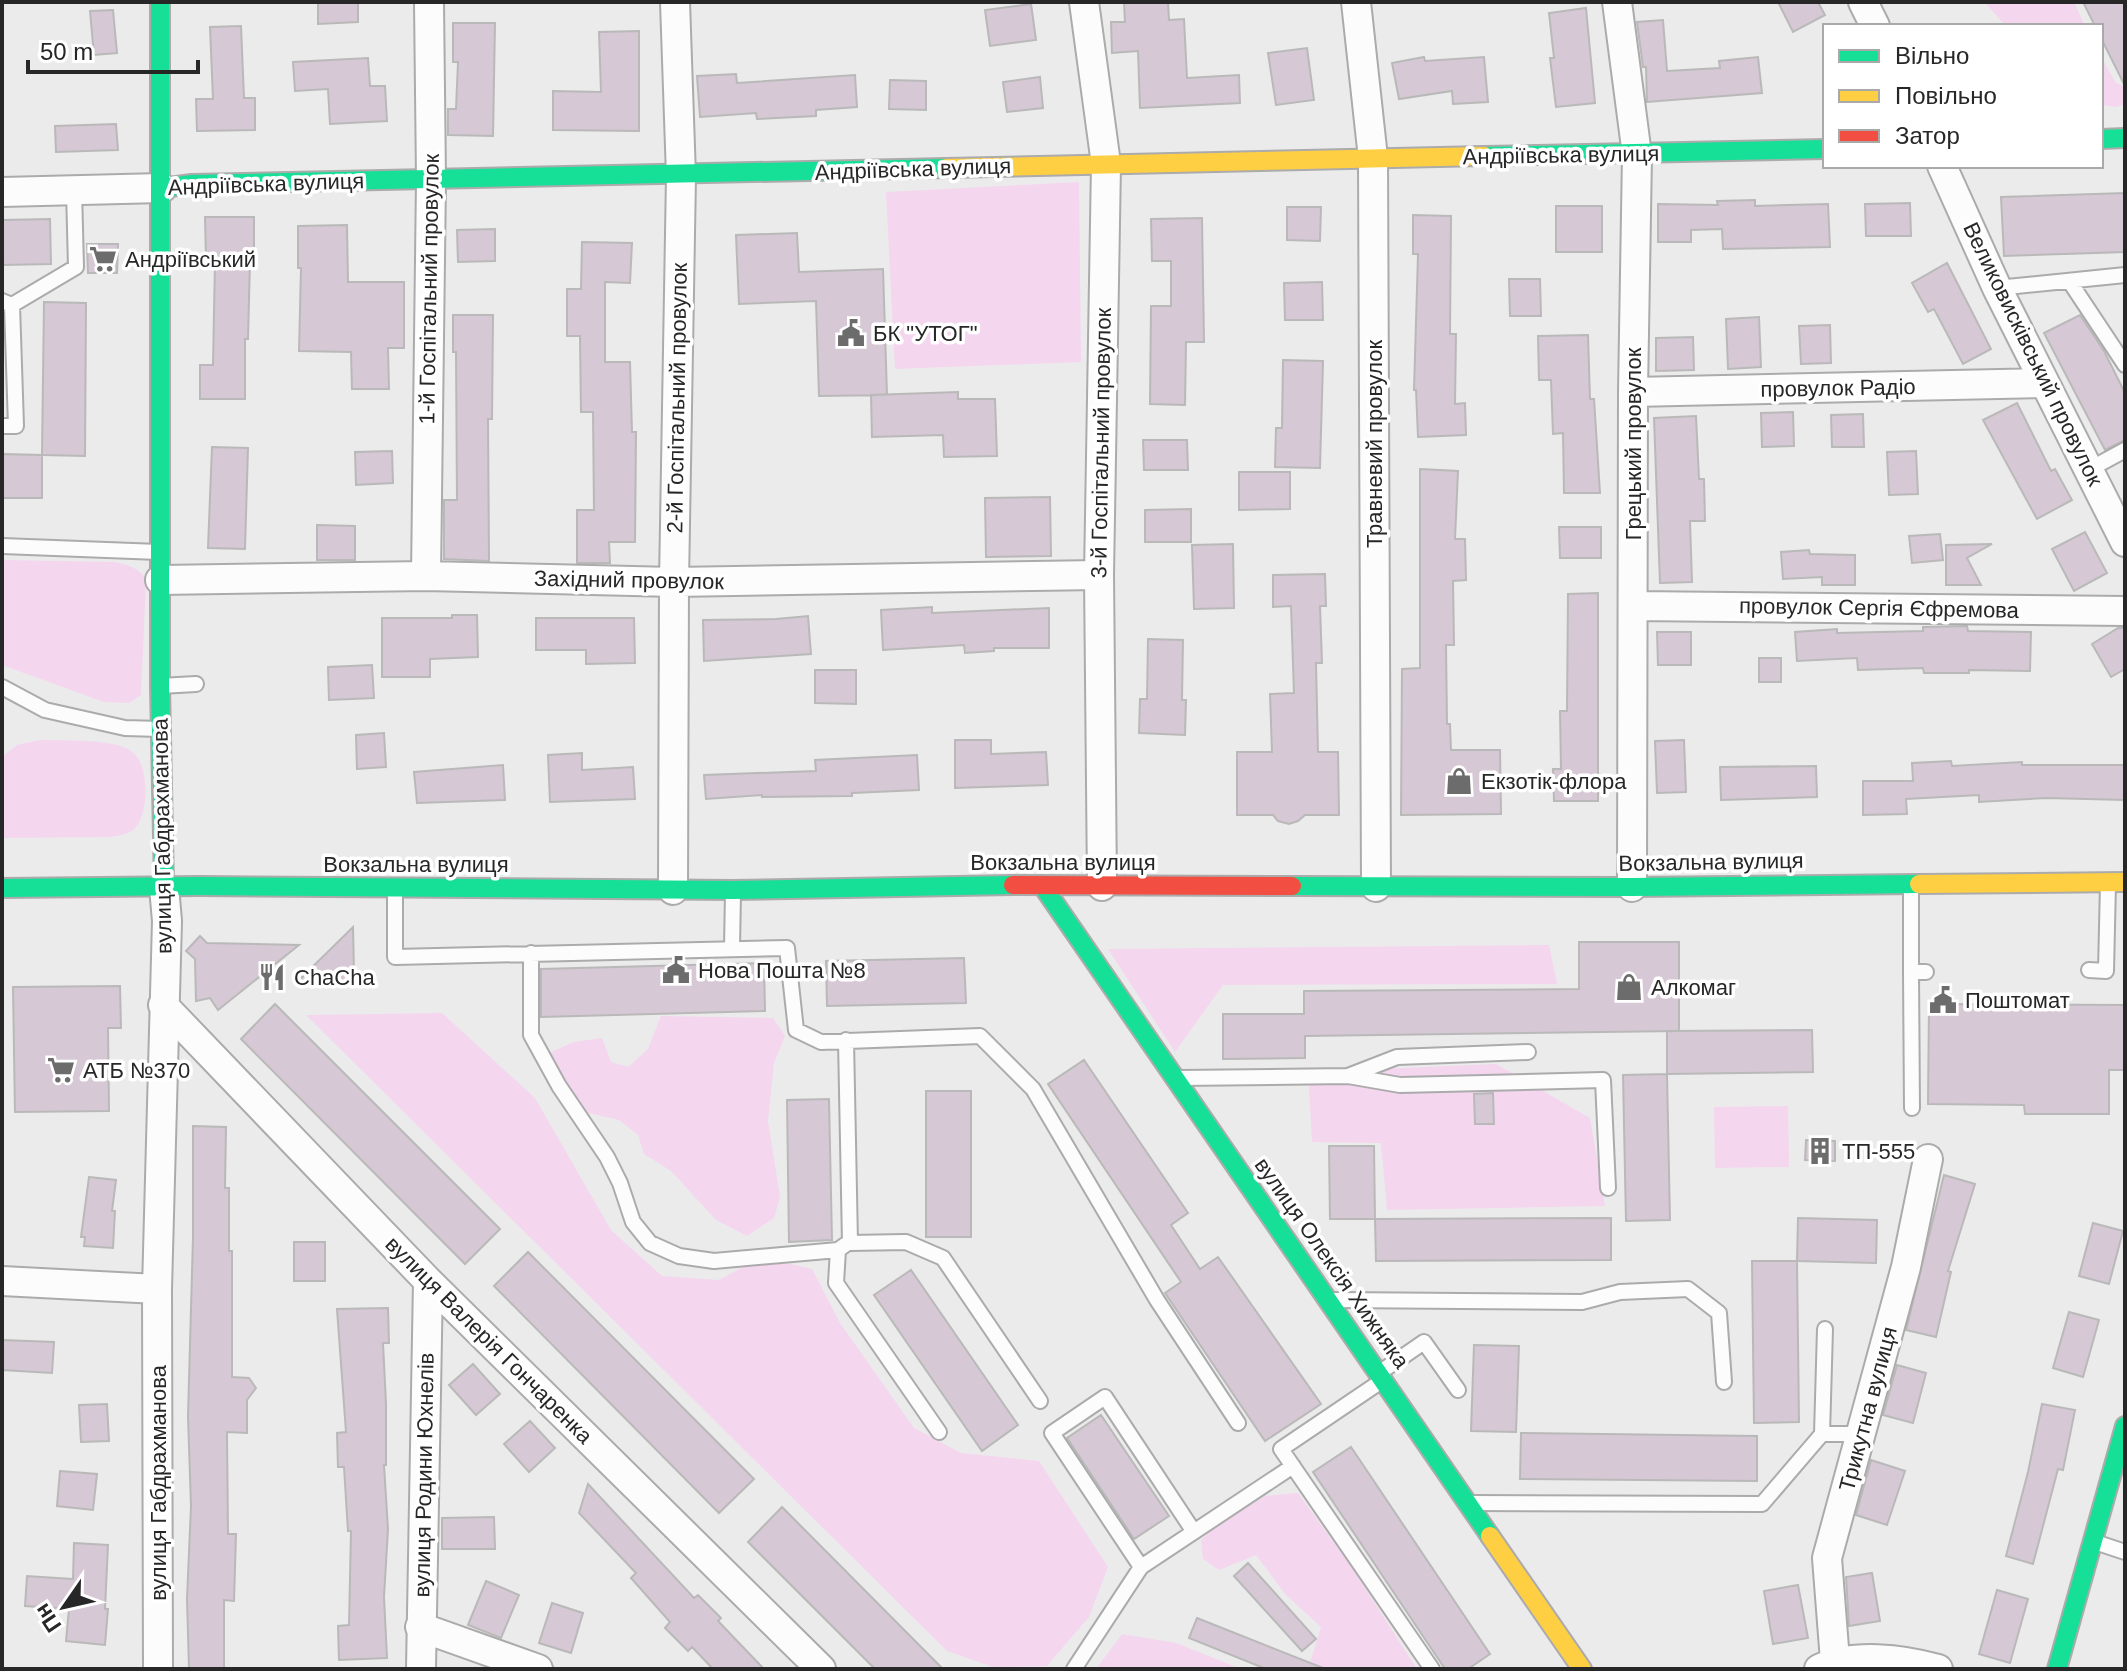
<svg xmlns="http://www.w3.org/2000/svg" width="2127" height="1671" font-family="Arial,sans-serif">
	<style>
		.green { fill: #f4d6ef }
		.building { fill: #d6c8d4; stroke: #b9b9b9; stroke-width: 2 }
		.lines { fill: none; stroke-linecap: round; stroke-linejoin: round }
		.lane-casing { stroke: #acabac; stroke-width: 18 }
		.street-casing { stroke: #acabac; stroke-width: 32 }
		.fast-casing { stroke: #acabac; stroke-width: 22 }
		.slow-casing { stroke: #acabac; stroke-width: 22 }
		.jam-casing { stroke: #acabac; stroke-width: 22 }
		.lane { stroke: #fcfcfc; stroke-width: 14 }
		.street { stroke: #fcfcfc; stroke-width: 28 }
		.fast { stroke: #16e098; stroke-width: 18 }
		.slow { stroke: #ffcf43; stroke-width: 18 }
		.jam { stroke: #f24e42; stroke-width: 18 }
		.labels { text-anchor: middle; dominant-baseline: central; stroke-width: 7; stroke-linejoin: round; paint-order: stroke }
		.street-label { font-size: 22px; fill: #282728; stroke: #fff }
		.poi-label { font-size: 22px; fill: #282728; stroke: #fff; text-anchor: start }
	</style>
	<rect width="100%" height="100%" fill="#ecebec"/>
	<path class="green" d="M1984,2H2074L2085,26H2006Z
		M2101,57L2116,83L2125,87V104L2116,107L2101,105Z
		M1079,182L1081,362L895,369L886,192Z
		M2,560L114,562C128,565 138,567 146,579L141,695L129,703L104,702L2,665Z
		M39,740C63,741 113,738 131,751C150,763 150,816 133,830C126,835 117,836 109,837L2,838V757L17,745Z
		M1549,945L1557,984L1223,985L1175,1052L1108,949Z
		M442,1013L535,1098L611,1230L662,1276L719,1280L761,1257L812,1269L840,1323L914,1428L961,1453L1039,1461L1108,1567L1089,1617L1047,1666L993,1667L947,1651L306,1015Z
		M661,1016L773,1018L785,1036L774,1063L768,1121L780,1197L774,1218L747,1236L716,1220L671,1171L644,1154L638,1135L619,1120L567,1108L544,1075L551,1052L574,1042L602,1038L611,1062L628,1067L648,1049Z
		M1496,1064L1590,1118L1605,1206L1387,1210L1381,1143L1312,1142L1308,1072Z
		M1788,1106L1789,1167L1715,1168L1714,1107Z
		M1298,1493L1350,1565L1417,1669H1308L1321,1627L1286,1595L1256,1555L1219,1570L1203,1559L1201,1540L1220,1523L1265,1496Z
		M1122,1634L1176,1643L1241,1669H1096Z"/>
	<path class="building" d="M318,2H358V22L318,24Z
		M1124,2H1168L1169,20L1184,19L1187,78L1239,75L1240,103L1140,108L1138,51L1112,53L1111,22H1125Z
		M1778,2H1818L1825,15L1793,32Z
		M2083,2H2125V86L2101,38V26H2095Z
		M1031,4L1036,40L990,46L985,10Z
		M1586,8L1595,103L1556,107L1550,58H1554L1549,13Z
		M113,10L117,53L94,55L90,11Z
		M1663,20L1667,71L1720,68L1719,61L1758,57L1762,93L1647,102L1646,67H1643L1637,22Z
		M453,23H495L493,136L448,135V109H456L458,62H453Z
		M241,26L244,98H255V130L197,131L196,99H213L210,27Z
		M639,31V131L553,130V91L601,92L599,32Z
		M1307,48L1314,100L1276,105L1268,53Z
		M1424,57L1425,61L1484,57L1488,102L1453,104L1452,91L1399,99L1392,63Z
		M368,58L370,86H385L387,121L330,124L328,89L295,91L293,62Z
		M736,74L737,83L855,75L857,107L816,110V116L757,119L756,113L700,117L697,76Z
		M1040,77L1043,108L1007,112L1003,82Z
		M890,80L926,81V110L889,109Z
		M116,124L118,150L56,152L55,126Z
		M2125,193V252L2004,256L2001,197Z
		M1755,200V206L1828,204L1830,247L1723,249L1722,229L1691,230V242H1658V204L1718,205L1717,201Z
		M1910,203L1911,236H1866L1865,204Z
		M1556,206H1602V252H1556Z
		M1287,207H1321L1320,241L1287,240Z
		M1413,215L1451,216L1450,334H1456L1455,404L1465,403L1466,435L1418,437L1416,390H1414L1418,254H1413Z
		M205,217H254V260H250L248,339H245V399H200V365H213L215,261H206Z
		M1202,218L1204,342H1186L1185,405L1150,404L1151,306H1171V261H1152L1151,219Z
		M50,219L51,264L2,265V220Z
		M347,225L348,282H404V348H388L389,389H352L351,352L299,351L301,268H298V226Z
		M495,229V261L458,262L457,230Z
		M797,233L799,272L883,269L887,395L819,396L816,301L739,304L736,235Z
		M582,242L632,243L630,283L605,282V362H630L632,432H636L635,542H609L610,563H577V510H594L593,412H581L580,336H567V289H581Z
		M87,244H118L117,273H88Z
		M1947,263L1991,349L1963,364L1934,309L1928,312L1912,283Z
		M1509,279H1540L1541,316H1510Z
		M1322,282L1323,320H1285L1284,283Z
		M44,302L86,303L85,456L42,455Z
		M453,315H493L492,419H488L489,561L444,559V500H457L456,352H453Z
		M2080,315L2104,351L2125,393V440L2105,450L2044,333Z
		M1759,317L1761,367L1728,369L1726,319Z
		M1830,325L1831,363L1801,364L1799,326Z
		M1588,335L1590,399H1594L1600,493H1564L1563,433L1553,434L1551,380H1539L1538,336Z
		M1693,337L1694,370L1656,371V338Z
		M1283,360L1323,361L1320,468L1275,467L1276,428H1282Z
		M958,392V399H995L997,456L944,457L943,435L872,437L871,395Z
		M2017,403L2051,471L2055,469L2072,500L2037,519L1983,420Z
		M1793,412L1794,446L1762,447L1761,413Z
		M1863,414L1864,447H1832L1831,415Z
		M1696,416L1699,479H1704L1705,521H1690L1692,582L1660,583L1654,418Z
		M1143,440H1187L1188,470H1144Z
		M212,447L248,448L245,549L208,548Z
		M392,451L393,483L356,485L355,452Z
		M1916,451L1918,494L1889,495L1887,452Z
		M2,454L42,455V498H2Z
		M1420,469L1458,471L1455,539H1465L1466,580L1453,581L1454,645H1446L1447,724H1450L1451,750H1500L1501,814L1401,815L1402,669L1420,668Z
		M1239,472H1290V509L1239,510Z
		M1050,497L1051,556L986,557L985,498Z
		M1191,509V542H1145V510Z
		M317,525L355,526V560H317Z
		M1559,527H1601V558H1560Z
		M2085,532L2107,573L2074,591L2052,549Z
		M1940,534L1943,560L1912,563L1909,536Z
		M1233,544L1234,608L1194,609L1192,545Z
		M1992,544L1967,558L1981,585H1946V545Z
		M1809,550L1810,554L1855,555V585H1822V577L1783,579L1781,552Z
		M1325,574L1326,606H1320L1322,663H1316L1318,752H1338L1339,815H1305L1298,821L1289,824L1278,821L1273,815H1237V752H1272L1270,694L1294,693L1291,606L1273,607V575Z
		M1598,593V801H1554L1553,769H1561L1560,711H1567L1568,594Z
		M932,607V613L1049,608V648H994V651L965,653L964,645L883,650L881,610Z
		M452,615H477L478,657L430,659V677H382V618H452Z
		M808,616L811,654L704,661L703,620L776,619Z
		M536,618H634L635,663L586,664V650H536Z
		M1967,626L1968,631L2031,632L2030,671L1969,670V673H1924L1923,668L1858,670L1857,658L1797,661L1795,632L1837,629V633L1923,631V627Z
		M2118,628H2125V669L2111,677L2092,644Z
		M1657,632H1691V665H1658Z
		M1148,639L1183,640L1182,700H1186L1185,735L1139,733L1140,699H1147Z
		M1759,658H1781V682H1759Z
		M372,665L374,698L329,700L328,667Z
		M815,670H856V704L815,703Z
		M384,733L386,767L357,769L356,735Z
		M955,740H991V754L1046,752L1048,785L955,788Z
		M1684,740L1686,792L1657,793L1655,741Z
		M582,753V770L633,767L635,799L550,802L548,755Z
		M917,755L919,790L852,793V796L762,797V795L706,799L704,775L816,771L815,760Z
		M1951,761L1952,766L2022,762V765H2125V800L2046,798L1979,802V795L1906,799L1907,814L1863,815V781H1913L1912,763Z
		M503,765L505,800L417,803L414,772Z
		M1816,766L1817,797L1721,800L1720,767Z
		M353,927L354,973L344,982H297Z
		M200,936L207,943L299,945L218,1010L210,998L196,1001L195,959L186,951Z
		M1579,942H1679V1031L1305,1036V1058L1223,1059V1014H1304V991L1579,989Z
		M964,958L966,1003L827,1006L826,961Z
		M764,963L765,1011L541,1017V969Z
		M120,986L121,1028H108L109,1111L15,1112L13,987Z
		M275,1004L500,1229L465,1264L241,1039Z
		M1929,1004L2125,1005V1070H2109V1114H2025L2024,1105L1928,1104Z
		M1812,1030L1813,1072L1667,1074V1031Z
		M1084,1060L1188,1213L1171,1225L1200,1269L1218,1257L1321,1404L1265,1441L1165,1293L1181,1282L1048,1084Z
		M1667,1074L1670,1220L1626,1221L1623,1075Z
		M926,1091H971V1237H926Z
		M1493,1093L1494,1124H1475L1474,1094Z
		M829,1099L832,1240L789,1242L787,1100Z
		M193,1126L226,1127L225,1188H229V1251H232V1377L249,1378L256,1388L247,1400V1433L227,1432L228,1534H236L234,1601L224,1600V1669H189L187,1599L191,1506L188,1416L193,1237Z
		M1806,1140L1835,1141V1161L1805,1160Z
		M1329,1146H1374L1375,1219H1330Z
		M1944,1175L1975,1184L1948,1271L1951,1272L1936,1337L1906,1330Z
		M89,1177L116,1180L112,1211H115L113,1248L84,1246L85,1237H81Z
		M1611,1218V1260L1376,1261L1375,1219Z
		M1798,1218L1877,1220L1876,1263L1797,1261Z
		M2093,1223L2123,1231L2109,1284L2079,1276Z
		M294,1242H325V1281H294Z
		M528,1252L754,1479L719,1513L494,1286Z
		M1752,1261H1797L1799,1422L1754,1423Z
		M911,1270L1018,1425L982,1451L874,1295Z
		M388,1308L389,1343H383L386,1404V1465H384L388,1529L384,1597L387,1658L339,1660L338,1626L349,1625L351,1531H348L344,1467H338L337,1433L346,1432L337,1309Z
		M2069,1312L2099,1320L2083,1377L2053,1368Z
		M2,1340L54,1342L52,1373L2,1370Z
		M1474,1345L1519,1346L1516,1432L1471,1431Z
		M473,1364L500,1394L476,1415L449,1385Z
		M1897,1365L1926,1373L1913,1423L1883,1415Z
		M107,1404L109,1441L81,1442L79,1405Z
		M2042,1404L2075,1410L2063,1470L2058,1469L2033,1564L2006,1556L2028,1472Z
		M1101,1415L1169,1516L1134,1539L1067,1438Z
		M530,1421L555,1448L529,1472L504,1444Z
		M1521,1433L1757,1436V1481L1520,1479Z
		M1351,1447L1490,1654L1468,1669H1445L1313,1472Z
		M1871,1460L1905,1471L1887,1525L1856,1515Z
		M60,1471L97,1474L93,1510L57,1506Z
		M588,1484L694,1598L698,1595L721,1618L718,1621L764,1669H713L692,1647L688,1651L665,1628L670,1622L631,1578L636,1573L579,1513Z
		M782,1507L943,1669H875L748,1542Z
		M494,1517L495,1549H442V1518Z
		M74,1543L108,1545L105,1609H108L105,1645L66,1641L69,1609L25,1606L27,1576L73,1579Z
		M1248,1563L1316,1639L1302,1651L1234,1576Z
		M1872,1573L1880,1621L1849,1626L1846,1577Z
		M486,1581L519,1595L501,1638L468,1625Z
		M1798,1585L1808,1638L1773,1644L1764,1591Z
		M1997,1590L2028,1599L2010,1663L1979,1654Z
		M552,1603L583,1613L571,1653L539,1643Z
		M1197,1618L1323,1668V1669H1266L1189,1638Z"/>
	<g class="lines">
		<g class="lane-casing">
			<path id="lane" d="M2070,282L2125,365
				M1997,288L2125,275
				M2,301L12,305L76,267L74,190
				M2,426H16L12,305
				M2090,469L2125,450
				M2,546L159,552
				M160,686L196,684
				M2,687L45,710L125,728L160,729
				M1911,887V972H1926
				M395,889V957L787,948L796,1030L821,1042L980,1036L1033,1089L1157,1300L1238,1423
				M732,948L733,892
				M531,953V1035L559,1086L607,1157L620,1183L633,1222L650,1243L679,1256L714,1261L838,1250
				M2089,970L2106,971L2108,884
				M1911,972L1912,1108
				M846,1040L850,1243L906,1242L943,1258L1040,1401
				M1348,1076L1397,1057L1528,1052
				M1179,1078L1348,1076L1400,1085L1603,1080L1608,1188
				M845,1245L838,1250L836,1283L939,1432
				M1335,1300L1582,1302L1620,1292L1688,1289L1719,1313L1724,1382
				M1379,1373L1424,1342L1458,1390
				M1383,1380L1281,1449L1432,1669
				M1822,1434H1862
				M1472,1503L1762,1504L1822,1434L1825,1329
				M2095,1542L2125,1552
				M1141,1567L1052,1433L1105,1397L1194,1532
				M1074,1669L1141,1567L1293,1466"/>
		</g>
		<g class="street-casing">
			<path id="street" d="M1084,2L1106,164L1099,575L1102,886
				M1356,2L1373,158L1376,887
				M1617,2L1637,155L1633,392L1632,887
				M1863,2L1875,26
				M1942,166L1997,288L2125,542
				M2,192L162,188
				M1633,392L2043,383
				M426,576L431,180L429,2
				M160,580L426,576L674,582L1099,575
				M1633,606L2125,611
				M673,890L674,582L681,176L675,2
				M163,1005L428,1281L821,1669
				M2,1281L157,1289
				M420,1627L538,1669
				M1835,1661L1827,1558L1906,1267L1928,1159
				M158,1669L157,1289L167,921L164,887
				M421,1669L428,1281
				M1819,1669C1853,1653 1902,1659 1938,1669"/>
		</g>
		<g class="fast-casing">
			<path id="fast" d="M160,2V686L164,887
				M2101,139L2125,138
				M1484,156L1825,149
				M162,188L192,184L946,168
				M1042,885L1490,1536
				M1292,886L1632,887L1919,884
				M2,888L199,886L733,890L1013,885
				M2057,1669L2125,1426"/>
		</g>
		<g class="slow-casing">
			<path id="slow" d="M946,168L1484,156
				M1919,884L2125,882
				M1490,1536L1582,1669"/>
		</g>
		<g class="jam-casing">
			<path id="jam" d="M1013,885L1292,886"/>
		</g>
		<use href="#lane" class="lane"/>
		<use href="#street" class="street"/>
		<use href="#fast" class="fast"/>
		<use href="#slow" class="slow"/>
		<use href="#jam" class="jam"/>
	</g>
	<defs>
		<g id="supermarket-bare" transform="scale(2.16)"><path d="M-6-5.5h2.5l.6 2H6L4.5 2H-2.5L-4.4-4H-6ZM-1.5 3.2a1.3 1.3 0 1 0 .1 0ZM3 3.2a1.3 1.3 0 1 0 .1 0Z" fill="#6d6c6d" stroke="#fff" stroke-width="2.5" paint-order="stroke"/></g>
		<g id="civic-bare" transform="scale(2.16)"><path d="M-.6-6.5H3V-4.5H.6V-3L4-1V1h2V6H-6V1h2V-1L-.6-3ZM-1.2 2.5V6h2.4V2.5Z" fill="#6d6c6d" stroke="#fff" stroke-width="2.5" paint-order="stroke"/></g>
		<g id="shop-bare" transform="scale(2.16)"><path d="M-5-2.5h2.3a2.7 3.5 0 0 1 5.4 0H5L5.5 6h-11ZM-1.5-2.5h3a1.5 2.3 0 0 0-3 0Z" fill="#6d6c6d" stroke="#fff" stroke-width="2.5" paint-order="stroke"/></g>
		<g id="restaurant-bare" transform="scale(2.16)"><path d="M-5-6h1v4h1v-4h1v4h1v-4h1v5L-1.5 .5V6h-2V.5L-5-1ZM5-6V6H3V1.5H1.5Q1.5-4 5-6Z" fill="#6d6c6d" stroke="#fff" stroke-width="2.5" paint-order="stroke"/></g>
		<g id="building-bare" transform="scale(2.16)"><path d="M-4-6H4V6H1V3H-1V6H-4ZM-2.5-4.3h1.7v1.8h-1.7ZM.8-4.3h1.7v1.8H.8ZM-2.5-1h1.7V.8h-1.7ZM.8-1h1.7V.8H.8Z" fill="#6d6c6d" stroke="#fff" stroke-width="2.5" paint-order="stroke"/></g>
	</defs>
	<g fill-rule="evenodd">
		<use href="#supermarket-bare" x="103" y="259"/>
		<use href="#civic-bare" x="851" y="333"/>
		<use href="#shop-bare" x="1459" y="781"/>
		<use href="#civic-bare" x="676" y="970"/>
		<use href="#restaurant-bare" x="272" y="977"/>
		<use href="#shop-bare" x="1629" y="987"/>
		<use href="#civic-bare" x="1943" y="1000"/>
		<use href="#supermarket-bare" x="61" y="1070"/>
		<use href="#building-bare" x="1820" y="1151"/>
	</g>
	<g class="labels">
		<g class="street-label">
			<text transform="translate(1561 155) rotate(-1)">Андріївська вулиця</text>
			<text transform="translate(913 169) rotate(-2)">Андріївська вулиця</text>
			<text transform="translate(266 184) rotate(-2)">Андріївська вулиця</text>
			<text transform="translate(429 289) rotate(-89)">1-й Госпітальний провулок</text>
			<text transform="translate(2033 354) rotate(64)">Великовисківський провулок</text>
			<text transform="translate(1838 388) rotate(-1)">провулок Радіо</text>
			<text transform="translate(677 398) rotate(-89)">2-й Госпітальний провулок</text>
			<text transform="translate(1101 443) rotate(-89)">3-й Госпітальний провулок</text>
			<text transform="translate(1374 444) rotate(-90)">Травневий провулок</text>
			<text transform="translate(1633 444) rotate(-90)">Грецький провулок</text>
			<text transform="translate(629 580) rotate(1)">Західний провулок</text>
			<text transform="translate(1879 608) rotate(1)">провулок Сергія Єфремова</text>
			<text transform="translate(162 836) rotate(-91)">вулиця Габдрахманова</text>
			<text x="1063" y="862">Вокзальна вулиця</text>
			<text transform="translate(1711 862) rotate(-1)">Вокзальна вулиця</text>
			<text x="416" y="864">Вокзальна вулиця</text>
			<text transform="translate(1332 1263) rotate(55)">вулиця Олексія Хижняка</text>
			<text transform="translate(489 1340) rotate(45)">вулиця Валерія Гончаренка</text>
			<text transform="translate(1868 1409) rotate(-75)">Трикутна вулиця</text>
			<text transform="translate(424 1475) rotate(-89)">вулиця Родини Юхнелів</text>
			<text transform="translate(158 1483) rotate(-90)">вулиця Габдрахманова</text>
		</g>
		<g class="poi-label">
			<text x="125" y="259">Андріївський</text>
			<text x="873" y="333">БК "УТОГ"</text>
			<text x="1481" y="781">Екзотік-флора</text>
			<text x="698" y="970">Нова Пошта №8</text>
			<text x="294" y="977">ChaCha</text>
			<text x="1651" y="987">Алкомаг</text>
			<text x="1965" y="1000">Поштомат</text>
			<text x="83" y="1070">АТБ №370</text>
			<text x="1842" y="1151">ТП-555</text>
		</g>
	</g>
	<rect width="2127" height="1671" fill="none" stroke="#282728" stroke-width="8"/>
	<rect x="1823" y="24" width="280" height="144" fill="#ffffff" stroke="#a9a9a9" stroke-width="2"/>
	<rect x="1839" y="50" width="40" height="12" fill="#16e098" stroke="#a9a9a9" stroke-width="2"/>
	<text x="1895" y="64" font-size="24" fill="#282728">Вільно</text>
	<rect x="1839" y="90" width="40" height="12" fill="#ffcf43" stroke="#a9a9a9" stroke-width="2"/>
	<text x="1895" y="104" font-size="24" fill="#282728">Повільно</text>
	<rect x="1839" y="130" width="40" height="12" fill="#f24e42" stroke="#a9a9a9" stroke-width="2"/>
	<text x="1895" y="144" font-size="24" fill="#282728">Затор</text>
	<g transform="translate(64 1607) rotate(236)" stroke="#ffffff" stroke-width="6" paint-order="stroke">
	<path d="M0-6L14 30L0 20L-14 30Z" fill="#282728"/>
	<text y="-12" font-size="22" font-weight="bold" text-anchor="middle" fill="#282728">Пн</text>
	</g>
	<path d="M28 60v12h170v-12" fill="none" stroke="#282728" stroke-width="4"/>
	<text x="40" y="60" font-size="24" fill="#282728" stroke="#ffffff" stroke-width="6" paint-order="stroke">50 m</text>
</svg>
